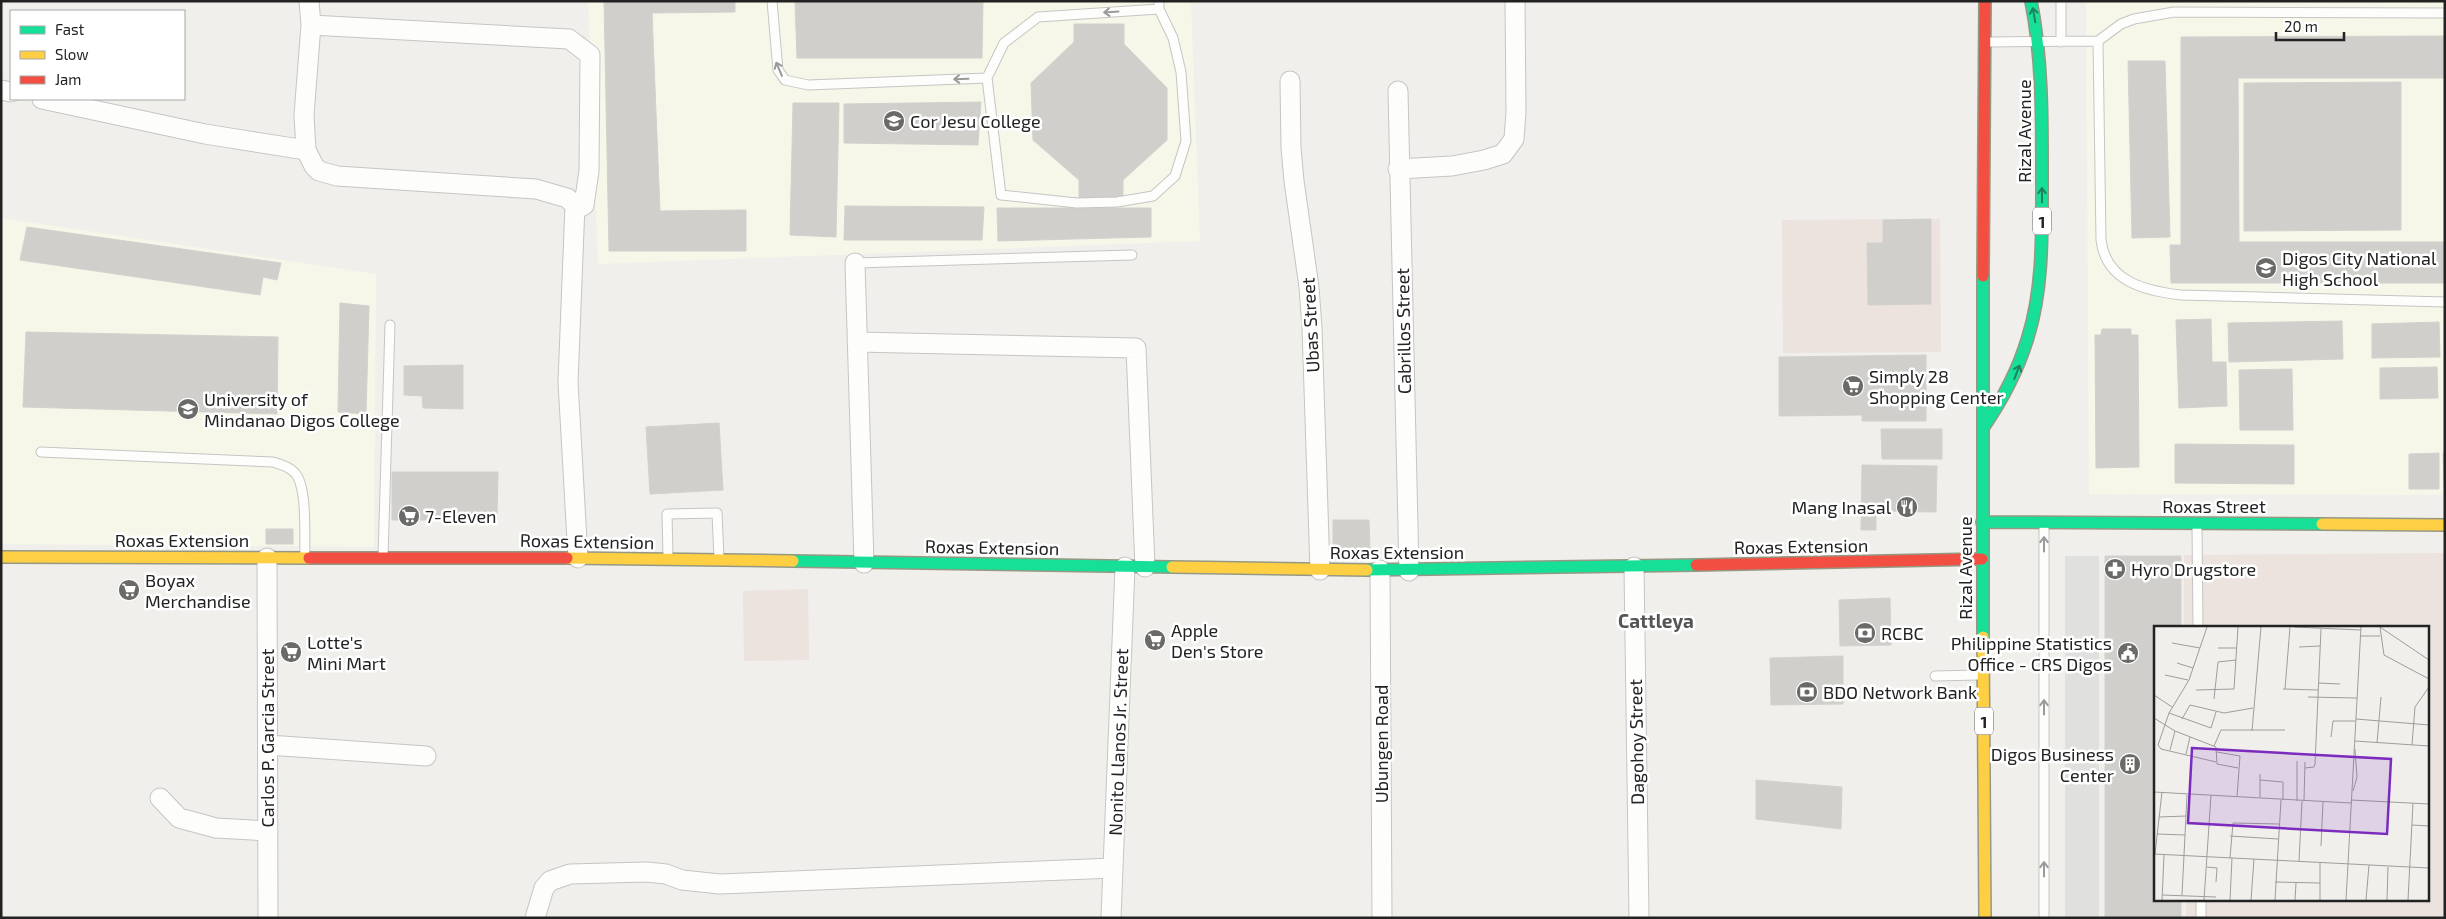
<svg xmlns="http://www.w3.org/2000/svg" width="2446" height="919" font-family="'Exo 2',sans-serif">
	<style>
		.commercial { fill: #ece2de }
		.education { fill: #f6f7e9 }
		.parking { fill: #e0e0de }
		.building { fill: #d1cfcc; stroke: #d3d1cd }
		.lines { fill: none; stroke-linecap: round; stroke-linejoin: round }
		.lane-casing { stroke: #c6c5c3; stroke-width: 11 }
		.street-casing { stroke: #c6c5c3; stroke-width: 21 }
		.fast-casing { stroke: #959984; stroke-width: 14 }
		.slow-casing { stroke: #959984; stroke-width: 14 }
		.jam-casing { stroke: #959984; stroke-width: 14 }
		.lane { stroke: #fdfdfc; stroke-width: 9 }
		.street { stroke: #fdfdfc; stroke-width: 19 }
		.fast { stroke: #16e098; stroke-width: 11 }
		.slow { stroke: #ffcf43; stroke-width: 11 }
		.jam { stroke: #f24e42; stroke-width: 11 }
		.oneway { stroke: #9a9a9a }
		.oneway2 { stroke: #1c815d }
		.labels { text-anchor: middle; dominant-baseline: central; stroke-width: 5; stroke-linejoin: round; paint-order: stroke }
		.shield { fill: #fff; stroke: #646464; stroke-width: 1 }
		.shield-label { font-size: 16px; font-weight: bold; fill: #222 }
		.poi-label { font-size: 18px; fill: #222; stroke: #fff; text-anchor: start }
		.street-label { font-size: 18px; fill: #222; stroke: #fff }
		.neighbourhood-label { font-size: 19px; font-weight: bold; fill: #555; stroke: #fff }
		.inset-road { fill: none; stroke: #9e9d9b; stroke-width: 1 }
		.view { fill: #7b2cbf; fill-opacity: 0.15; stroke: #7b2cbf; stroke-width: 2.5 }
		.inset-edge { fill: none; stroke: #222; stroke-width: 2.5 }
	</style>
	<rect width="100%" height="100%" fill="#f0efeb"/>
	<path class="commercial" d="M1940,219L1941,352L1783,353L1782,220Z
		M2445,553V918H2186V900H2427V628H2184V555Z
		M808,589L809,660L744,661L743,591Z"/>
	<path class="education" d="M588,1H1191L1200,241L598,264Z
		M2086,1H2445V495L2089,494Z
		M1,218L376,274L374,547L1,544Z"/>
	<path class="parking" d="M2065,556H2099V918H2065Z"/>
	<path class="building" d="M604,1H735V12L652,13L660,211L746,210V251H609Z
		M795,1H983L982,58H797Z
		M1074,24H1124V44L1167,88V140L1123,180V198L1079,199V180L1033,140L1031,83L1074,42Z
		M2445,36V78H2238L2239,242H2445V283H2171L2170,245H2181V37Z
		M2128,61H2165L2170,237L2132,238Z
		M2401,82V230L2244,231V83Z
		M981,102L978,145L844,143V104Z
		M793,103H839L836,237L790,235Z
		M845,206L984,207L982,240H844Z
		M997,208H1151V237L998,241Z
		M1931,219V304L1868,305L1867,243H1883V220Z
		M27,227L281,263L277,280L263,277L260,295L20,260Z
		M340,303L369,306L366,414L338,412Z
		M2211,319L2212,362H2226L2227,406L2179,408L2176,320Z
		M2342,321L2343,359L2229,362L2228,323Z
		M2439,322L2440,357L2372,358V324Z
		M2102,329H2131V335H2138L2139,467L2096,468L2095,335H2101Z
		M26,332L278,337L277,414L23,407Z
		M1926,355V421H1862V415L1779,416V357Z
		M463,365V409L423,408L422,396L404,395V366Z
		M2437,367L2438,398L2380,399V368Z
		M2292,369L2293,430H2240L2239,370Z
		M719,423L723,490L650,494L646,427Z
		M1881,429H1942V459H1882Z
		M2175,444L2294,445V484L2175,483Z
		M2439,453V489H2409V454Z
		M2443,453H2445V487H2444Z
		M1862,465L1937,466L1936,512L1876,511V530H1861Z
		M392,472H498L497,520H392Z
		M1333,520H1369L1370,550H1333Z
		M266,529H293V544H266Z
		M2105,556H2181V628H2155V900H2181V918H2105Z
		M1890,598L1891,645L1840,646L1839,600Z
		M1843,656V704L1771,705L1770,658Z
		M1756,780L1842,787L1841,829L1756,819Z"/>
	<g class="lines">
		<g class="lane-casing">
			<path id="lane" d="M772,1L778,70L785,80L808,85L987,78L1004,43L1038,17L1159,9
				M2061,1V42
				M2098,41L2101,240C2106,282 2146,291 2181,295L2445,302
				M1988,42L2098,41L2121,24L2134,19L2174,12L2445,13
				M987,78L1001,195L1077,203L1117,202L1153,196L1175,176L1186,141L1181,72L1173,38L1159,9V1
				M855,263L1132,255
				M41,452L273,462C280,464 288,466 294,472C308,485 304,536 305,556
				M2044,526V918
				M2197,526L2198,628
				M383,557L390,325
				M668,557L667,514L717,513L719,559
				M1935,676L1979,675
				M2201,900V918"/>
		</g>
		<g class="street-casing">
			<path id="street" d="M309,1L311,25L304,115L306,150L314,166L319,171L337,176L536,189L567,198L575,205L568,382L578,558
				M311,25L569,39L590,55L589,171L584,205L577,209
				M1290,81L1291,148L1294,181L1309,287L1312,328L1320,570
				M1,90L11,92
				M1398,91L1409,571
				M42,99L205,134L306,150
				M1398,169L1452,166L1484,160L1503,154L1514,139L1516,112L1515,1
				M855,263L864,563
				M857,342L1136,348L1145,567
				M267,558L268,918
				M1634,567L1639,918
				M1380,570L1382,918
				M268,745L426,756
				M160,798L179,818L216,828L268,831
				M535,918L544,888L550,881L570,874L647,872L666,874L682,880L720,884L1113,868
				M1111,918L1125,567"/>
		</g>
		<g class="fast-casing">
			<path id="fast" d="M1983,428C2003,399 2018,371 2028,337C2043,289 2042,236 2042,186C2042,124 2043,62 2031,1
				M1982,522L2322,524
				M793,561L1172,567
				M1367,570L1696,565
				M1983,637V276"/>
		</g>
		<g class="slow-casing">
			<path id="slow" d="M2322,524L2445,525
				M1,557L309,558
				M567,558L793,561
				M1172,567L1367,570
				M1983,637L1985,918"/>
		</g>
		<g class="jam-casing">
			<path id="jam" d="M1983,276L1985,1
				M309,558H567
				M1696,565L1982,559"/>
		</g>
		<use href="#lane" class="lane"/>
		<use href="#street" class="street"/>
		<use href="#fast" class="fast"/>
		<use href="#slow" class="slow"/>
		<use href="#jam" class="jam"/>
	</g>
	<defs><path id="oneway-shaft" d="M-6 0H5M1.5-3L5.5 0L1.5 3" fill="none" stroke-width="1.6" stroke-linecap="round" stroke-linejoin="round" transform="scale(1.25)"/></defs>
	<g class="oneway">
		<use href="#oneway-shaft" transform="translate(1111 12) rotate(176)"/>
		<use href="#oneway-shaft" transform="translate(779 69) rotate(-113)"/>
		<use href="#oneway-shaft" transform="translate(961 79) rotate(178)"/>
		<use href="#oneway-shaft" transform="translate(2044 544) rotate(-90)"/>
		<use href="#oneway-shaft" transform="translate(2044 707) rotate(-90)"/>
		<use href="#oneway-shaft" transform="translate(2044 869) rotate(-90)"/>
	</g>
	<g class="oneway2">
		<use href="#oneway-shaft" transform="translate(2034 15) rotate(-100)"/>
		<use href="#oneway-shaft" transform="translate(2042 195) rotate(-90)"/>
		<use href="#oneway-shaft" transform="translate(2017 372) rotate(-69)"/>
	</g>
	<defs>
		<g id="university-disc" transform="scale(1.125)"><circle r="9.5" fill="#6a6a68" stroke="#fff"/><path d="M0-5L7-2L0 1L-7-2ZM-4 1L0 2.5L4 1V4Q0 6-4 4Z" fill="#fff"/></g>
		<g id="school-disc" transform="scale(1.125)"><circle r="9.5" fill="#6a6a68" stroke="#fff"/><path d="M0-5L7-2L0 1L-7-2ZM-4 1L0 2.5L4 1V4Q0 6-4 4Z" fill="#fff"/></g>
		<g id="supermarket-disc" transform="scale(1.125)"><circle r="9.5" fill="#6a6a68" stroke="#fff"/><path d="M-6-5.5h2.5l.6 2H6L4.5 2H-2.5L-4.4-4H-6ZM-1.5 3.2a1.3 1.3 0 1 0 .1 0ZM3 3.2a1.3 1.3 0 1 0 .1 0Z" fill="#fff"/></g>
		<g id="restaurant-disc" transform="scale(1.125)"><circle r="9.5" fill="#6a6a68" stroke="#fff"/><path d="M-5-6h1v4h1v-4h1v4h1v-4h1v5L-1.5 .5V6h-2V.5L-5-1ZM5-6V6H3V1.5H1.5Q1.5-4 5-6Z" fill="#fff"/></g>
		<g id="pharmacy-disc" transform="scale(1.125)"><circle r="9.5" fill="#6a6a68" stroke="#fff"/><path d="M-2-6h4v4h4v4h-4v4h-4v-4h-4v-4h4Z" fill="#fff"/></g>
		<g id="bank-disc" transform="scale(1.125)"><circle r="9.5" fill="#6a6a68" stroke="#fff"/><path d="M-6-4H6V4H-6ZM0-2.3a2.3 2.3 0 1 0 0 4.6a2.3 2.3 0 1 0 0-4.6Z" fill="#fff"/></g>
		<g id="civic-disc" transform="scale(1.125)"><circle r="9.5" fill="#6a6a68" stroke="#fff"/><path d="M-.6-6.5H3V-4.5H.6V-3L4-1V1h2V6H-6V1h2V-1L-.6-3ZM-1.2 2.5V6h2.4V2.5Z" fill="#fff"/></g>
		<g id="building-disc" transform="scale(1.125)"><circle r="9.5" fill="#6a6a68" stroke="#fff"/><path d="M-4-6H4V6H1V3H-1V6H-4ZM-2.5-4.3h1.7v1.8h-1.7ZM.8-4.3h1.7v1.8H.8ZM-2.5-1h1.7V.8h-1.7ZM.8-1h1.7V.8H.8Z" fill="#fff"/></g>
	</defs>
	<g fill-rule="evenodd">
		<use href="#university-disc" x="894" y="121"/>
		<use href="#school-disc" x="2266" y="268"/>
		<use href="#supermarket-disc" x="1853" y="386"/>
		<use href="#university-disc" x="188" y="409"/>
		<use href="#restaurant-disc" x="1907" y="507"/>
		<use href="#supermarket-disc" x="409" y="516"/>
		<use href="#pharmacy-disc" x="2115" y="569"/>
		<use href="#supermarket-disc" x="129" y="590"/>
		<use href="#bank-disc" x="1865" y="633"/>
		<use href="#supermarket-disc" x="1155" y="640"/>
		<use href="#supermarket-disc" x="291" y="652"/>
		<use href="#civic-disc" x="2128" y="653"/>
		<use href="#bank-disc" x="1807" y="692"/>
		<use href="#building-disc" x="2130" y="764"/>
	</g>
	<g class="labels">
		<g class="shield">
			<rect x="2033" y="207.5" width="18" height="27" rx="4"/>
			<rect x="1975" y="707.5" width="18" height="27" rx="4"/>
		</g>
		<g class="shield-label">
			<text x="2042" y="221">1</text>
			<text x="1984" y="721">1</text>
		</g>
		<g class="poi-label">
			<text x="910" y="121">Cor Jesu College</text>
			<text x="2282" y="258">Digos City National<tspan x="2282" dy="21">High School</tspan></text>
			<text x="1869" y="376">Simply 28<tspan x="1869" dy="21">Shopping Center</tspan></text>
			<text x="204" y="399">University of<tspan x="204" dy="21">Mindanao Digos College</tspan></text>
			<text x="1891" y="507" text-anchor="end">Mang Inasal</text>
			<text x="425" y="516">7-Eleven</text>
			<text x="2131" y="569">Hyro Drugstore</text>
			<text x="145" y="580">Boyax<tspan x="145" dy="21">Merchandise</tspan></text>
			<text x="1171" y="630">Apple<tspan x="1171" dy="21">Den's Store</tspan></text>
			<text x="1881" y="633">RCBC</text>
			<text x="307" y="642">Lotte's<tspan x="307" dy="21">Mini Mart</tspan></text>
			<text x="2112" y="643" text-anchor="end">Philippine Statistics<tspan x="2112" dy="21">Office - CRS Digos</tspan></text>
			<text x="1823" y="692">BDO Network Bank</text>
			<text x="2114" y="754" text-anchor="end">Digos Business<tspan x="2114" dy="21">Center</tspan></text>
		</g>
		<g class="street-label">
			<text transform="translate(2024 131) rotate(-90)">Rizal Avenue</text>
			<text transform="translate(1310 325) rotate(-93)">Ubas Street</text>
			<text transform="translate(1403 331) rotate(-91)">Cabrillos Street</text>
			<text x="2214" y="506">Roxas Street</text>
			<text x="182" y="540">Roxas Extension</text>
			<text transform="translate(587 541) rotate(1)">Roxas Extension</text>
			<text transform="translate(1801 546) rotate(-1)">Roxas Extension</text>
			<text transform="translate(992 547) rotate(1)">Roxas Extension</text>
			<text x="1397" y="552">Roxas Extension</text>
			<text transform="translate(1965 568) rotate(-90)">Rizal Avenue</text>
			<text transform="translate(267 738) rotate(-90)">Carlos P. Garcia Street</text>
			<text transform="translate(1118 742) rotate(-88)">Nonito Llanos Jr. Street</text>
			<text transform="translate(1636 742) rotate(-91)">Dagohoy Street</text>
			<text transform="translate(1381 744) rotate(-90)">Ubungen Road</text>
		</g>
		<g class="neighbourhood-label">
			<text x="1656" y="620">Cattleya</text>
		</g>
	</g>
	<g transform="translate(2154 626)">
		<rect width="275" height="275" fill="#f0efeb"/>
		<path class="inset-road" d="M53,1L35,54L15,87L4,119L7,123L62,136M140,1L207,4M206,10H226M18,17L46,22M145,21L166,20M64,22H83M275,34L226,1L230,29L275,53M23,37L39,42M11,49L34,54M164,57L186,58M129,63L164,64M131,63L136,1M42,64L80,63L84,1M0,69L18,81M154,71L203,72M60,73L64,36L82,34M15,87L57,102L62,86M0,92L21,105L62,121L63,138L84,142M28,93L36,79L70,87L99,82M202,93L275,99M98,105L107,1M177,111L179,95H201M201,115L275,120M223,117L227,71M258,119L261,81L275,61M60,120L67,104H131M16,124L21,105M63,126L86,130L83,171M32,128L36,111M143,135V175M151,142L160,141L161,138L167,3M106,154L129,156V174M199,165L203,151L201,123M0,166L197,177M106,171V148M150,174L151,136M197,174L275,178M5,191L32,190M258,199L275,200M3,208L31,209M76,210L124,213M167,220L169,176M0,228L275,242M1,228L8,166M76,232L79,197L125,198M145,235L148,175M53,241L63,242L62,256M121,256L166,257M8,269L62,271M28,269L33,169M8,274L10,229M50,274L57,169M76,274L78,232M97,274L100,233M121,274L127,174M141,274L142,257M166,274V237M192,274L207,1M212,274L215,239M233,274L234,241M254,274L259,177"/>
		<path class="view" d="M38,122L237,133L233,208L34,197Z"/>
		<rect width="275" height="275" class="inset-edge"/>
	</g>
	<rect width="2446" height="919" fill="none" stroke="#222222" stroke-width="5"/>
	<rect x="10" y="10" width="175" height="90" fill="#ffffff" stroke="#a7a7a7"/>
	<rect x="20" y="26" width="25" height="8" fill="#16e098" stroke="#a7a7a7"/>
	<text x="55" y="35" font-size="15" fill="#222222">Fast</text>
	<rect x="20" y="51" width="25" height="8" fill="#ffcf43" stroke="#a7a7a7"/>
	<text x="55" y="60" font-size="15" fill="#222222">Slow</text>
	<rect x="20" y="76" width="25" height="8" fill="#f24e42" stroke="#a7a7a7"/>
	<text x="55" y="85" font-size="15" fill="#222222">Jam</text>
	<path d="M2276 32v8h68v-8" fill="none" stroke="#222222" stroke-width="2.5"/>
	<text x="2284" y="32" font-size="15" fill="#222222" stroke="#ffffff" stroke-width="4" paint-order="stroke">20 m</text>
</svg>
